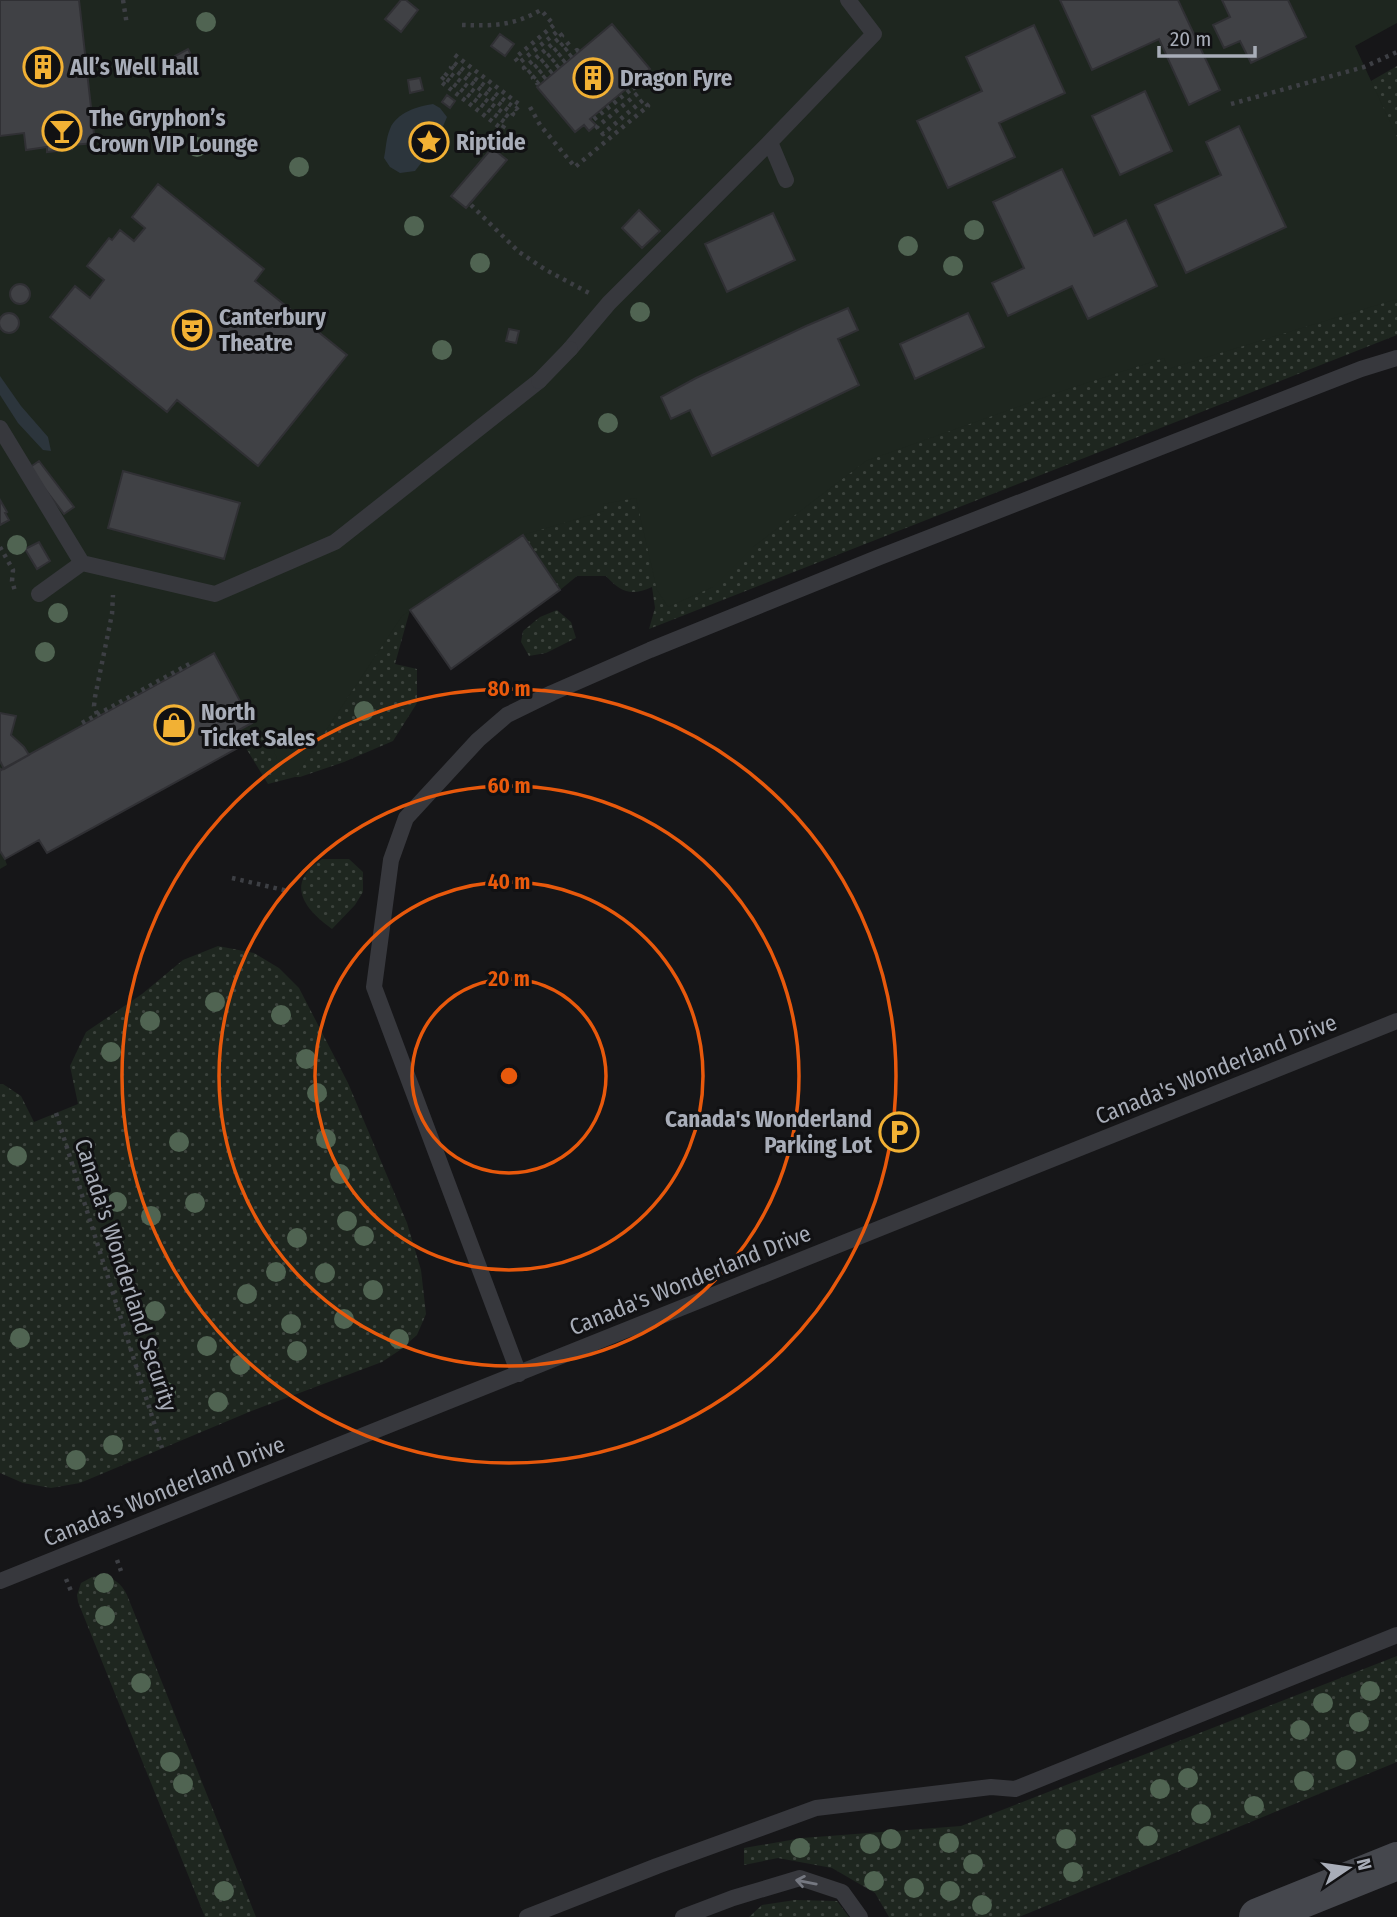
<svg xmlns="http://www.w3.org/2000/svg" width="1397" height="1917" font-family="'Fira Sans Condensed',sans-serif">
	<style>
		.grass { fill: url(#grass-dots) }
		.green { fill: #1e261f }
		.water { fill: #2c353c }
		.building { fill: #404145; stroke: #303034; stroke-width: 2 }
		.lines { fill: none; stroke-linecap: round; stroke-linejoin: round }
		.path { stroke: #3d3f44; stroke-width: 4.5; stroke-dasharray: 3.5 5; stroke-linecap: butt }
		.service { stroke: #37383d; stroke-width: 16 }
		.secondary { stroke: #45474d; stroke-width: 38 }
		.service-bridge { stroke: #37383d; stroke-width: 16 }
		.tree { fill: #506452 }
		.oneway { stroke: #757881 }
		.ring { fill: none; stroke: #e8590c; stroke-width: 3.5 }
		.labels { text-anchor: middle; dominant-baseline: central; stroke-width: 6; stroke-linejoin: round; paint-order: stroke }
		.poi-label { font-size: 23px; font-weight: bold; fill: #a8adb8; stroke: #111113; text-anchor: start }
		.street-label { font-size: 23px; fill: #a8adb8; stroke: #111113 }
		.centre { fill: #e8590c; stroke: #111113; stroke-width: 3.5 }
		.ring-label { font-size: 21px; text-anchor: middle; font-weight: bold; fill: #e8590c; stroke: #111113; stroke-width: 6; stroke-linejoin: round; paint-order: stroke }
	</style>
	<defs>
		<pattern id="grass-dots" width="8" height="8" patternUnits="userSpaceOnUse" patternTransform="scale(1.75)"><rect width="8" height="8" fill="#1e261f"/><path d="M2 2h.1M6 6h.1" fill="none" stroke="#3c433d" stroke-width="1.8" stroke-linecap="round"/></pattern>
	</defs>
	<rect width="100%" height="100%" fill="#161618"/>
	<path class="grass" d="M1397,66V335L649,629L655,608L652,587C632,596 621,593 606,576H577L560,590L522,535L410,610L395,664L417,669V703L393,741L344,762L300,777H295L268,784L244,745L265,724L227,619L1342,85L1371,81Z
		M557,610L571,622L576,638L546,653L529,656L521,642L523,631L540,617Z
		M322,859H349L363,872V892L355,905L332,929C314,916 288,893 309,870C312,866 318,862 322,859Z
		M218,946L254,953L279,968L299,988L348,1083L407,1223L421,1270L426,1314L417,1335L400,1350L382,1362L249,1412L80,1483L51,1488L23,1483L0,1473V1084H3L21,1096L34,1122L78,1104L70,1066L86,1032L142,994L183,960Z
		M99,1576C112,1577 121,1582 127,1595L256,1917H205L78,1602L77,1595L81,1583L92,1577Z
		M1397,1656V1762L1019,1917H889L875,1893L832,1868L778,1858L744,1865V1848L802,1838L961,1826Z
		M795,1900L837,1901L849,1917H749L762,1905Z"/>
	<path class="green" d="M0,0H1397V23L1355,46L1397,137V299L1168,369L1164,358L1062,391L866,461L753,547L713,587L668,607L657,590L636,498L603,504L604,511L523,535L402,616L295,777L277,759L265,725L244,745L47,853L39,840L5,859L7,865L0,869Z"/>
	<path class="water" d="M433,104L440,108L447,117L435,145L415,171L400,173L390,167L384,158C386,149 386,138 390,129C396,113 418,106 433,104Z
		M0,376L21,406L48,437L51,451L43,450L18,423L0,395Z"/>
	<path class="building" d="M0,0H79L95,143L72,145V149L47,152V147L26,150L24,133L0,136Z
		M401,0H406L418,10L401,32L385,19Z
		M1060,0H1178L1220,90L1189,105L1159,39L1092,70Z
		M1222,0H1288L1306,37L1251,63L1240,41L1224,48L1213,25L1230,17Z
		M612,24L650,69L590,119L596,125L589,131L584,125L575,132L537,87Z
		M1034,25L1065,93L999,123L1015,157L948,188L917,121L982,91L966,57Z
		M500,34L514,44L505,56L491,46Z
		M188,49L196,64L182,71L175,56Z
		M420,78L423,90L410,93L408,80Z
		M1145,91L1172,151L1120,175L1092,116Z
		M447,95L455,101L450,108L442,102Z
		M1239,126L1286,227L1186,273L1155,205L1221,175L1206,142Z
		M492,148L507,160L466,208L451,196Z
		M1062,169L1094,236L1126,220L1157,286L1088,319L1072,286L1008,316L992,283L1024,268L993,202Z
		M158,184L264,269L255,281L347,355L258,466L177,400L167,412L50,317L75,286L90,298L104,280L87,266L109,238L112,240L120,230L134,241L145,228L132,217Z
		M639,210L660,231L642,248L622,228Z
		M773,213L795,260L727,292L705,244Z
		M10 294a10 10 0 1 1 20 0a10 10 0 1 1-20 0Z
		M848,308L858,330L838,339L859,385L712,456L690,410L671,419L661,397L696,378L806,326Z
		M968,313L984,347L915,379L900,344Z
		M-1 323a10 10 0 1 1 20 0a10 10 0 1 1-20 0Z
		M509,329L519,331L516,343L506,341Z
		M39,461L74,507L64,514L29,468Z
		M123,471L240,503L224,559L108,528Z
		M0,500L7,512L5,513L9,520L0,525Z
		M523,535L560,590L451,669L410,610Z
		M39,542L50,561L37,569L25,549Z
		M214,653L252,723L239,730L247,743L47,853L39,840L5,859L0,851V768L1,770Z
		M0,713L16,716L11,735L24,747L29,755L4,769L0,761Z"/>
	<g class="lines">
		<path class="path" d="M123,0L127,25
			M462,25C494,26 512,26 541,10L554,25L515,58L519,63L558,31L562,36L524,68L528,73L566,41L570,46L533,78L537,83L577,50L579,52
			M444,77L440,81L502,129L506,123L444,77L448,72L510,118L513,114L451,67L454,63L516,109L520,105L451,52
			M1231,104L1364,67L1397,52
			M530,107L540,125L575,167L648,106L643,100L603,134L597,127L638,93L634,87L592,121
			M471,205L519,252L546,270L589,293
			M0,547L13,570L12,581L15,591
			M97,714L94,706L95,697L112,614L113,595
			M82,723L191,663
			M232,878L288,891
			M56,1113L162,1448
			M45,1529L49,1538
			M117,1560L121,1571
			M66,1579L71,1591"/>
		<path class="service" d="M770,142L786,180
			M570,349L609,303L770,142L874,34L848,0
			M0,428L82,563
			M39,594L82,563L215,594L335,542L539,381
			M519,1374L374,987L391,860L406,818L478,740L507,715L552,693L650,650L877,558L1361,369L1397,358
			M0,1581L1397,1021
			M527,1917L657,1866L816,1808L991,1787L1015,1789L1397,1635
			M683,1917L733,1898L800,1878L842,1892L860,1917"/>
		<path class="secondary" d="M1258,1917L1397,1861"/>
		<path class="service-bridge" d="M539,381L570,349"/>
	</g>
	<g class="tree">
		<circle cx="206" cy="22" r="10"/>
		<circle cx="197" cy="147" r="10"/>
		<circle cx="299" cy="167" r="10"/>
		<circle cx="414" cy="226" r="10"/>
		<circle cx="974" cy="230" r="10"/>
		<circle cx="908" cy="246" r="10"/>
		<circle cx="480" cy="263" r="10"/>
		<circle cx="953" cy="266" r="10"/>
		<circle cx="640" cy="312" r="10"/>
		<circle cx="442" cy="350" r="10"/>
		<circle cx="608" cy="423" r="10"/>
		<circle cx="17" cy="545" r="10"/>
		<circle cx="58" cy="613" r="10"/>
		<circle cx="45" cy="652" r="10"/>
		<circle cx="364" cy="711" r="10"/>
		<circle cx="215" cy="1002" r="10"/>
		<circle cx="281" cy="1015" r="10"/>
		<circle cx="150" cy="1021" r="10"/>
		<circle cx="111" cy="1052" r="10"/>
		<circle cx="306" cy="1059" r="10"/>
		<circle cx="317" cy="1093" r="10"/>
		<circle cx="326" cy="1139" r="10"/>
		<circle cx="179" cy="1142" r="10"/>
		<circle cx="17" cy="1156" r="10"/>
		<circle cx="340" cy="1174" r="10"/>
		<circle cx="117" cy="1202" r="10"/>
		<circle cx="195" cy="1203" r="10"/>
		<circle cx="151" cy="1216" r="10"/>
		<circle cx="347" cy="1221" r="10"/>
		<circle cx="364" cy="1236" r="10"/>
		<circle cx="297" cy="1238" r="10"/>
		<circle cx="276" cy="1272" r="10"/>
		<circle cx="325" cy="1273" r="10"/>
		<circle cx="373" cy="1290" r="10"/>
		<circle cx="247" cy="1294" r="10"/>
		<circle cx="155" cy="1311" r="10"/>
		<circle cx="344" cy="1319" r="10"/>
		<circle cx="291" cy="1324" r="10"/>
		<circle cx="20" cy="1338" r="10"/>
		<circle cx="399" cy="1339" r="10"/>
		<circle cx="207" cy="1346" r="10"/>
		<circle cx="297" cy="1351" r="10"/>
		<circle cx="240" cy="1365" r="10"/>
		<circle cx="166" cy="1392" r="10"/>
		<circle cx="218" cy="1402" r="10"/>
		<circle cx="113" cy="1445" r="10"/>
		<circle cx="76" cy="1460" r="10"/>
		<circle cx="104" cy="1583" r="10"/>
		<circle cx="105" cy="1616" r="10"/>
		<circle cx="141" cy="1683" r="10"/>
		<circle cx="1370" cy="1691" r="10"/>
		<circle cx="1323" cy="1703" r="10"/>
		<circle cx="1359" cy="1722" r="10"/>
		<circle cx="1300" cy="1730" r="10"/>
		<circle cx="1346" cy="1760" r="10"/>
		<circle cx="170" cy="1762" r="10"/>
		<circle cx="1188" cy="1778" r="10"/>
		<circle cx="1304" cy="1781" r="10"/>
		<circle cx="183" cy="1784" r="10"/>
		<circle cx="1160" cy="1789" r="10"/>
		<circle cx="1254" cy="1806" r="10"/>
		<circle cx="1201" cy="1814" r="10"/>
		<circle cx="1148" cy="1836" r="10"/>
		<circle cx="891" cy="1839" r="10"/>
		<circle cx="1066" cy="1839" r="10"/>
		<circle cx="949" cy="1843" r="10"/>
		<circle cx="870" cy="1844" r="10"/>
		<circle cx="800" cy="1848" r="10"/>
		<circle cx="973" cy="1864" r="10"/>
		<circle cx="1073" cy="1872" r="10"/>
		<circle cx="874" cy="1881" r="10"/>
		<circle cx="914" cy="1888" r="10"/>
		<circle cx="224" cy="1891" r="10"/>
		<circle cx="950" cy="1891" r="10"/>
		<circle cx="982" cy="1905" r="10"/>
	</g>
	<defs><path id="oneway-shaft" d="M-6 0H5M1.5-3L5.5 0L1.5 3" fill="none" stroke-width="1.6" stroke-linecap="round" stroke-linejoin="round" transform="scale(1.75)"/></defs>
	<use class="oneway" href="#oneway-shaft" transform="translate(806 1882) rotate(-169)"/>
	<g class="ring">
		<circle cx="509" cy="1076" r="97"/>
		<circle cx="509" cy="1076" r="194"/>
		<circle cx="509" cy="1076" r="290"/>
		<circle cx="509" cy="1076" r="387"/>
	</g>
	<defs>
		<g id="building-ring" transform="scale(2.0125)"><circle r="9.5" fill="#111113" stroke="#f2b134" stroke-width="1.5"/><path d="M-4-6H4V6H1V3H-1V6H-4ZM-2.5-4.3h1.7v1.8h-1.7ZM.8-4.3h1.7v1.8H.8ZM-2.5-1h1.7V.8h-1.7ZM.8-1h1.7V.8H.8Z" fill="#f2b134"/></g>
		<g id="bar-ring" transform="scale(2.0125)"><circle r="9.5" fill="#111113" stroke="#f2b134" stroke-width="1.5"/><path d="M-6-5H6L.8 .8V4.5H3.5V6h-7V4.5H-.8V.8Z" fill="#f2b134"/></g>
		<g id="sight-ring" transform="scale(2.0125)"><circle r="9.5" fill="#111113" stroke="#f2b134" stroke-width="1.5"/><path d="M0-6L1.8-2.2L6-1.7L2.9 1.2L3.7 5.4L0 3.3L-3.7 5.4L-2.9 1.2L-6-1.7L-1.8-2.2Z" fill="#f2b134"/></g>
		<g id="theatre-ring" transform="scale(2.0125)"><circle r="9.5" fill="#111113" stroke="#f2b134" stroke-width="1.5"/><path d="M-5-5.5Q0-4 5-5.5V0Q5 5 0 6Q-5 5-5 0ZM-3.3-2.5H-1v1.5H-3.3ZM1-2.5H3.3v1.5H1ZM-2.8 1Q0 5.5 2.8 1Z" fill="#f2b134"/></g>
		<g id="shop-ring" transform="scale(2.0125)"><circle r="9.5" fill="#111113" stroke="#f2b134" stroke-width="1.5"/><path d="M-5-2.5h2.3a2.7 3.5 0 0 1 5.4 0H5L5.5 6h-11ZM-1.5-2.5h3a1.5 2.3 0 0 0-3 0Z" fill="#f2b134"/></g>
		<g id="parking-ring" transform="scale(2.0125)"><circle r="9.5" fill="#111113" stroke="#f2b134" stroke-width="1.5"/><path d="M-3.5-5.5H1a3.5 3.5 0 0 1 0 7H-1V5.5H-3.5ZM-1-3.4V-.6H.8a1.4 1.4 0 0 0 0-2.8Z" fill="#f2b134"/></g>
	</defs>
	<g fill-rule="evenodd">
		<use href="#building-ring" x="43" y="67"/>
		<use href="#building-ring" x="593" y="78"/>
		<use href="#bar-ring" x="62" y="131"/>
		<use href="#sight-ring" x="429" y="142"/>
		<use href="#theatre-ring" x="192" y="330"/>
		<use href="#shop-ring" x="174" y="725"/>
		<use href="#parking-ring" x="899" y="1132"/>
	</g>
	<g class="labels">
		<g class="poi-label">
			<text x="70" y="67">All’s Well Hall</text>
			<text x="620" y="78">Dragon Fyre</text>
			<text x="89" y="118">The Gryphon’s<tspan x="89" dy="26">Crown VIP Lounge</tspan></text>
			<text x="456" y="142">Riptide</text>
			<text x="219" y="317">Canterbury<tspan x="219" dy="26">Theatre</tspan></text>
			<text x="201" y="712">North<tspan x="201" dy="26">Ticket Sales</tspan></text>
			<text x="872" y="1119" text-anchor="end">Canada's Wonderland<tspan x="872" dy="26">Parking Lot</tspan></text>
		</g>
		<g class="street-label">
			<text transform="translate(1216 1069) rotate(-22)">Canada's Wonderland Drive</text>
			<text transform="translate(126 1275) rotate(72)">Canada's Wonderland Security</text>
			<text transform="translate(690 1280) rotate(-22)">Canada's Wonderland Drive</text>
			<text transform="translate(164 1491) rotate(-22)">Canada's Wonderland Drive</text>
		</g>
	</g>
	<circle cx="509" cy="1076" r="10" class="centre"/>
	<g class="ring-label">
		<text x="509" y="696">80 m</text>
		<text x="509" y="793">60 m</text>
		<text x="509" y="889">40 m</text>
		<text x="509" y="986">20 m</text>
	</g>
	<g transform="translate(1348 1868) rotate(77)" stroke="#111113" stroke-width="5" paint-order="stroke">
	<path d="M0-5L12 26L0 18L-12 26Z" fill="#a8adb8"/>
	<text y="-10" font-size="19" font-weight="bold" text-anchor="middle" fill="#a8adb8">N</text>
	</g>
	<path d="M1159 46v10h96v-10" fill="none" stroke="#a8adb8" stroke-width="3.5"/>
	<text x="1170" y="46" font-size="21" fill="#a8adb8" stroke="#111113" stroke-width="5" paint-order="stroke">20 m</text>
</svg>
